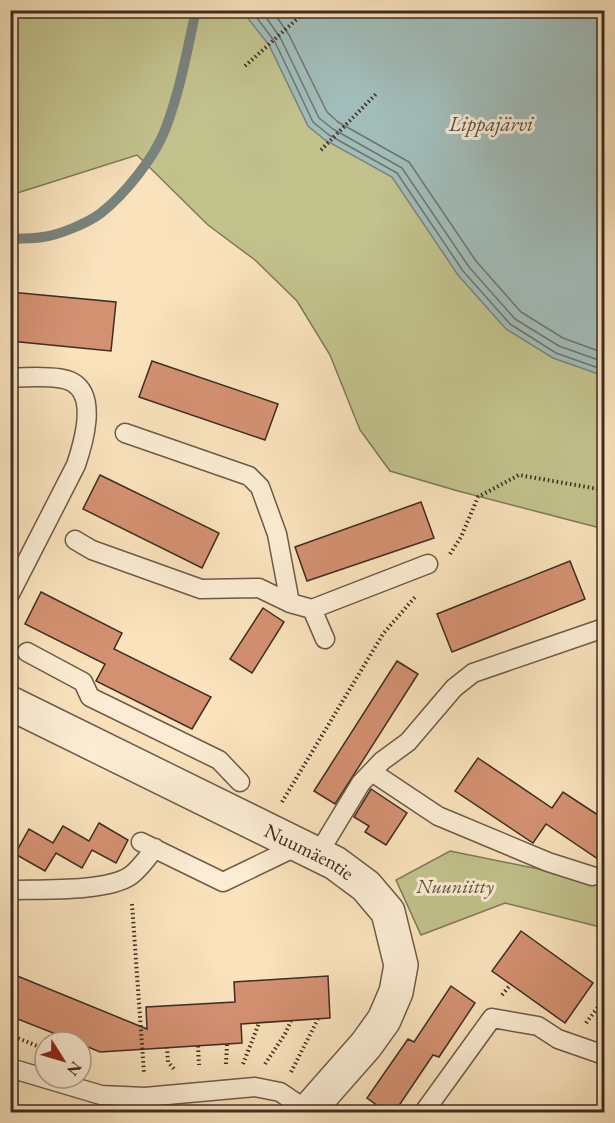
<svg xmlns="http://www.w3.org/2000/svg" width="615" height="1123" font-family="'EB Garamond',serif">
	<style>
		.green { fill: #c2c28d; stroke: #807858; stroke-width: 1.5 }
		.water { fill: #a1bcb9; stroke: #79837d; stroke-width: 1.5 }
		.lines { fill: none; stroke-linecap: round; stroke-linejoin: round }
		.shore { stroke: #70746e; stroke-width: 1.5 }
		.stream { stroke: #79837d; stroke-width: 10 }
		.building { fill: #d49172; stroke: #3e2d23; stroke-width: 1.5 }
		.service-casing { stroke: #6d5a49; stroke-width: 21 }
		.minor-casing { stroke: #6d5a49; stroke-width: 36 }
		.path { stroke: #3e2d23; stroke-width: 4; stroke-dasharray: 1.5 3; stroke-linecap: butt }
		.service { stroke: #fbecd3; stroke-width: 18 }
		.minor { stroke: #fbecd3; stroke-width: 33 }
		.labels { text-anchor: middle; dominant-baseline: central; stroke-width: 6; stroke-linejoin: round; paint-order: stroke }
		.street-label { font-size: 20px; fill: #3e2d23; stroke: #fbecd3 }
		.park-label { font-size: 20px; font-style: italic; fill: #5f523e; stroke: #fbecd3 }
		.water-label { font-size: 21px; font-style: italic; fill: #575148; stroke: #fbecd3 }
	</style>
	<rect width="100%" height="100%" fill="#f9e2bc"/>
	<filter id="stains"><feTurbulence type="fractalNoise" baseFrequency=".00333" numOctaves="4"/><feColorMatrix values="0 0 0 0 .2 0 0 0 0 .09 0 0 0 0 .02 0 0 0 .5 -.17"/></filter>
	<radialGradient id="worn" r=".72"><stop offset=".6" stop-color="#630" stop-opacity="0"/><stop offset="1" stop-color="#630" stop-opacity=".3"/></radialGradient>
	<path class="green" d="M11,11H604V529L458,491L390,471L360,430L330,355L297,301L255,260L208,225L137,155L11,195Z
		M450,851L563,874L604,886V928L505,903L421,935L396,880Z"/>
	<path class="water" d="M242,11H604V376L553,358L506,329L458,275L392,177L325,140L308,126L269,45Z"/>
	<g class="lines">
		<path class="shore" d="M251,10L275,42L313,122L329,135L397,173L463,271L510,324L556,353L604,370
			M261,10L281,39L319,118L333,129L402,168L469,267L515,319L559,346L604,362
			M272,10L289,35L327,112L338,122L409,162L476,261L521,312L563,338L604,353"/>
		<path class="stream" d="M10,239C21,238 32,239 43,237C59,235 88,223 101,213C125,194 154,158 165,130C180,91 187,51 196,10"/>
	</g>
	<path class="building" d="M10,292L116,302L111,351L10,341Z
		M152,361L278,404L265,440L139,397Z
		M100,475L219,533L202,568L83,509Z
		M421,502L434,538L307,581L295,547Z
		M570,561L585,599L452,652L437,614Z
		M41,592L122,633L114,649L211,697L192,729L96,681L105,664L25,624Z
		M263,608L284,622L252,673L230,659Z
		M397,661L418,674L335,804L314,791Z
		M478,758L552,808L563,792L604,819V863L546,824L533,843L455,791Z
		M371,789L407,813L386,845L365,832L369,826L354,817Z
		M99,823L128,840L116,863L92,850L82,868L56,853L45,871L15,854L29,829L53,843L63,826L89,841Z
		M521,931L593,983L565,1023L492,971Z
		M10,973L147,1029L146,1007L235,1002L234,982L328,976L330,1018L241,1024L242,1043L100,1052L81,1044V1042H76L10,1016Z
		M451,986L475,1003L439,1057L433,1055L394,1113H388L367,1098L408,1039L414,1042Z"/>
	<g class="lines">
		<g class="service-casing">
			<path id="service" d="M10,378C25,377 60,375 72,382C98,396 83,444 76,465L10,594
				M125,433L249,476L260,487L277,534L290,603
				M75,540L92,550L201,589L259,588L290,603L312,609L325,639
				M312,609L428,564
				M27,652L83,682L90,697L219,760L240,782
				M372,772L438,816L548,862L592,876
				M141,842L223,882L300,845
				M318,854L361,783L382,761L408,742L454,688L473,673L604,628
				M10,890C40,889 106,892 130,876C139,870 148,857 155,848
				M10,1068L101,1095L145,1097L255,1087L280,1092L308,1111
				M424,1112L492,1018L538,1026L558,1039L604,1055"/>
		</g>
		<g class="minor-casing">
			<g id="minor">
				<path id="s1" d="M10,703L335,863L366,886L388,912L401,965L396,992L384,1020L366,1045L307,1112"/>
			</g>
		</g>
		<path class="path" d="M245,66L307,10
			M321,150L377,93
			M450,554L461,537L478,497L519,475L604,490
			M282,802L383,634L415,597
			M132,904L144,1073
			M502,995L511,984
			M586,1023L598,1007
			M10,1035L45,1049
			M198,1046L199,1065
			M167,1047L168,1062L174,1069
			M226,1064L227,1044
			M243,1064L259,1023
			M265,1064L285,1034L291,1021
			M291,1072L318,1019"/>
		<use href="#service" class="service"/>
		<use href="#minor" class="minor"/>
	</g>
	<g class="labels">
		<g class="street-label">
			<text stroke="none"><textPath href="#s1" startOffset="334">Nuumäentie</textPath></text>
		</g>
		<g class="park-label">
			<text x="455" y="886">Nuuniitty</text>
		</g>
		<g class="water-label">
			<text x="491" y="123">Lippajärvi</text>
		</g>
	</g>
	<rect width="615" height="1123" fill="none" stroke="#f9e2bc" stroke-width="36"/>
	<rect x="12" y="12" width="591" height="1099" fill="none" stroke="#3e2d23" stroke-width="3"/>
	<rect x="18" y="18" width="579" height="1087" fill="none" stroke="#3e2d23" stroke-width="1.5"/>
	<g transform="translate(63 1060) rotate(127)"><circle r="28" fill="#fbecd3" stroke="#afa08d" stroke-width="1.5"/>
	<path d="M0-4.5L10 22L0 15L-10 22Z" fill="#8f2418"/>
	<text y="-9" font-size="16" font-weight="bold" text-anchor="middle" fill="#3e2d23">N</text>
	</g>
	<rect width="100%" height="100%" filter="url(#stains)"/>
	<rect width="100%" height="100%" fill="url(#worn)"/>
</svg>
